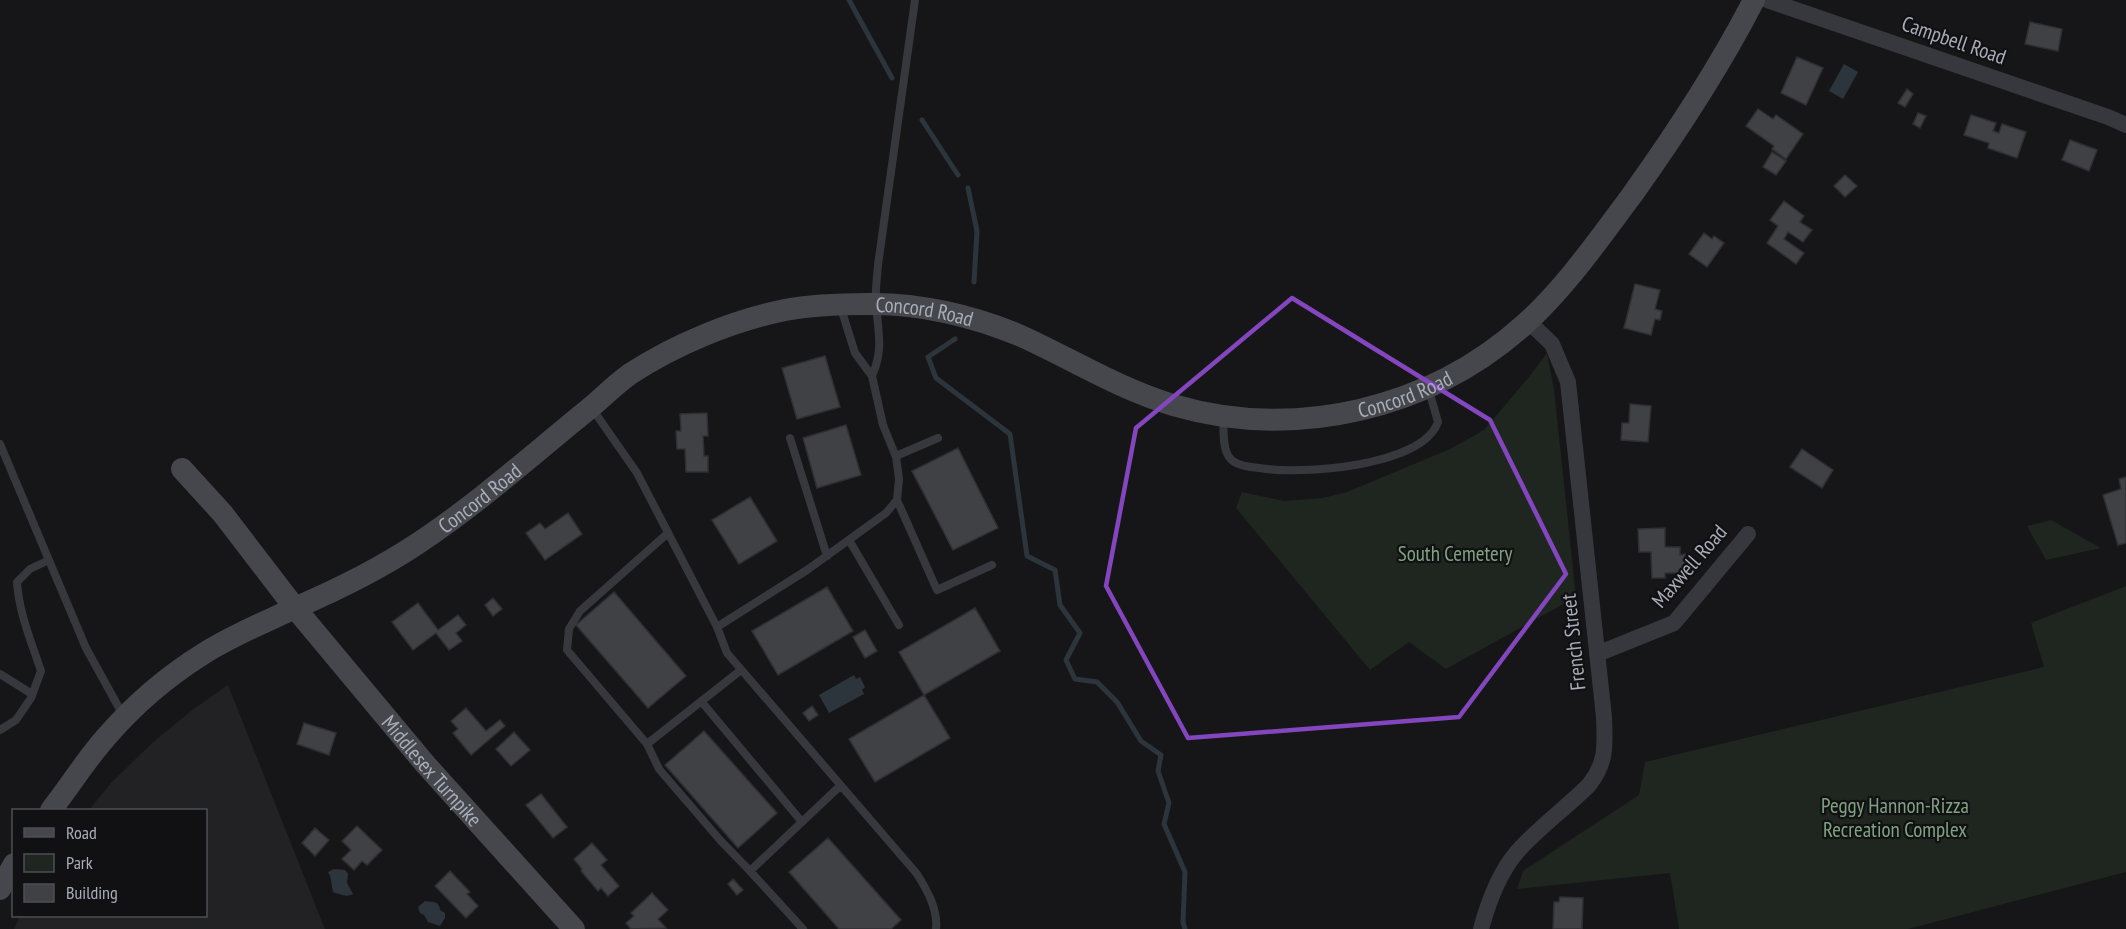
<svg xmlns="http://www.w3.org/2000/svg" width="2126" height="929" font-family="'PT Sans Narrow',sans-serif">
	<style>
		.built { fill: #222225 }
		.green { fill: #1e261f }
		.water { fill: #2c353c }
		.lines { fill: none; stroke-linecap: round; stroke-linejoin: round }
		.stream { stroke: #2c353c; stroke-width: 5 }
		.building { fill: #404145; stroke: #303034; stroke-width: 1.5 }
		.service { stroke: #37383d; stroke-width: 8 }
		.minor { stroke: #37383d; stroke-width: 16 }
		.secondary { stroke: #45474d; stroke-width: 22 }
		.marked { fill: none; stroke: #8446be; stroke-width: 4.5; stroke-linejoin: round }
		.labels { text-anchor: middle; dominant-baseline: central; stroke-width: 4.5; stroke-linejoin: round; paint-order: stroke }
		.street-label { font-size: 21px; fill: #a8adb8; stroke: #111113 }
		.park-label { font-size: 21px; fill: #7fa381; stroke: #111113 }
	</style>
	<rect width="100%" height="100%" fill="#161618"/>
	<path class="built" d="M228,685L325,929H14L20,916H206V810H89L111,783L151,744L191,711Z"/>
	<path class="green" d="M1547,353L1554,389L1576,597L1446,669L1409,642L1370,670L1236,508L1242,492L1284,501L1323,498L1347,492L1450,449L1484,430L1529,377Z
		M2051,520L2101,548L2046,560L2027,526Z
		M2126,586V872L1908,929H1679L1670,873L1517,889L1523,871L1639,795L1645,762L2044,667L2031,623Z"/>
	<path class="water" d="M1844,64L1858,72L1843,99L1829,91Z
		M854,675L856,679L860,677L865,687L862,690L864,694L829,713L819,695Z
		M334,869L345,870L348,874L347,883L353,894C346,898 340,894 333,892C331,884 332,879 328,872Z
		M425,901C433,903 439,900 440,910L445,913V918L440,926L428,922L424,915L420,913L418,907Z"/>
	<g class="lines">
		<path class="stream" d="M849,0L892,78
			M922,120L958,175
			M968,188L977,231L974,282
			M955,339L928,357L936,378L1010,434L1027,556L1055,570L1060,605L1080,633L1066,660L1075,679L1097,682L1117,702L1141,741L1161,755L1158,771L1169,803L1164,824L1185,872L1183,922L1185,929"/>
	</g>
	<path class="building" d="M2030,22L2062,29L2058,51L2025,44Z
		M1797,57L1823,68L1806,105L1781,93Z
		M1907,89L1913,94L1905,107L1898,103Z
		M1758,109L1773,119L1776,115L1803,134L1786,159L1772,149L1774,146L1746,126Z
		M1918,113L1926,116L1920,128L1913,124Z
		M1971,115L1996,123L1993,131L1999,133L2002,124L2026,132L2017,158L1988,148L1989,143L1964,135Z
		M2070,140L2097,150L2089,171L2062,160Z
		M1772,152L1786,161L1776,175L1763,167Z
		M1845,175L1857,186L1845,197L1834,186Z
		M1784,201L1804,216L1800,222L1812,230L1803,242L1788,232L1784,239L1804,253L1796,264L1767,243L1778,226L1770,220Z
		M1704,233L1712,239L1714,236L1724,243L1707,267L1689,254Z
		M1635,284L1660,290L1655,309L1662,311L1660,320L1655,319L1651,335L1624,328Z
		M825,356L840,407L797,419L782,368Z
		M1630,404L1651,406L1648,442L1621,440L1622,423H1629Z
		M707,413L708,436H703L704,456H708V472H686L685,449H677L676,431H681L680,414Z
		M846,425L861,475L817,488L803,438Z
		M958,448L998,528L953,550L912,471Z
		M1802,449L1833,470L1822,488L1790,467Z
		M2126,477V543L2118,545L2103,495L2121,489L2119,479Z
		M750,497L777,541L739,564L712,520Z
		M568,513L582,534L545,560L526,533L540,523L545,529Z
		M1665,528V547H1680V555L1685,554L1686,573H1665V578H1652L1651,552H1639L1638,529Z
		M827,587L853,631L778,675L752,631Z
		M614,592L686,676L648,708L576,625Z
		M493,598L502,609L493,616L485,605Z
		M418,603L438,630L458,615L466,625L456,633L462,641L449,650L436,633L413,650L392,622Z
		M975,608L1000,651L924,695L899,652Z
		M865,630L877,651L865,658L853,637Z
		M924,695L950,738L875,782L849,739Z
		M812,706L818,715L809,721L803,713Z
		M466,708L486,731L500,720L505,726L471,755L453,733L458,729L451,721Z
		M304,723L336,733L329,755L297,744Z
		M704,731L777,813L738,848L665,765Z
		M514,732L530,750L511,766L496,749Z
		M541,794L567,827L553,838L526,805Z
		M357,826L382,850L367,865L362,861L354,870L342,859L351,850L342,841Z
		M315,828L329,840L315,856L302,843Z
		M828,838L901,920L891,929H839L789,872Z
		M592,843L607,860L601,865L619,886L608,896L601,888L598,891L581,871L582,869L574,859Z
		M450,871L470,892L467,894L478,906L466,918L435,886Z
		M733,879L743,890L737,895L728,884Z
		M652,893L668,910L658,919L666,928L631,929L626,923L634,916L631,913Z
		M1560,897L1583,898L1582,929H1553L1554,902H1559Z"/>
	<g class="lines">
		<path class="service" d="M872,376C884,349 878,332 876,304C875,291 877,278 878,265L915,0
			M591,407L637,473L717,627L727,653L917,874C927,890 938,909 936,929
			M1223,416C1224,428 1222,448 1229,457C1235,466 1250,467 1259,468C1300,475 1422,467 1438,422L1428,387
			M790,438L827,556
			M0,444L86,648L124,717
			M896,456L938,438
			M897,500L937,590L992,565
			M668,533L580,611L569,629L567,650L647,744L741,670
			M849,540L899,625
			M717,627L807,570L886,513L897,500L899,479L896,457L883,425L872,376L855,353L840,305
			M0,674L32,694
			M701,701L802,822
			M0,730L16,720L31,698L41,671C31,641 19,613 17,582L30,569L49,560
			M647,744L659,769L720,840L750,871
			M803,929L750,871L840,786"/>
		<path class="minor" d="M1767,0L2108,117L2126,125
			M1597,654L1674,623L1748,534
			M1481,929C1488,903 1499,873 1517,852C1538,828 1566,808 1589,785C1607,762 1605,745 1604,717L1568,382L1552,344L1528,321"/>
		<g class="secondary">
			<path id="s1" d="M182,469L223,514L295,608L426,765L574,929"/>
			<path id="s2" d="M51,810C70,786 87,758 108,735C135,704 168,676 203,654C233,635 265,622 297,607C339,589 379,569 417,544C479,503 533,454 590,408C603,397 616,384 630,374C676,344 732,321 785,310C811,305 841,304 868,304C919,303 974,316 1021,336C1072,359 1119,389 1173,405C1296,441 1431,409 1525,324C1566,287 1599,239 1632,195C1677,132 1719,68 1754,0"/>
			<path d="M0,889L14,864"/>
		</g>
	</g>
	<path class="marked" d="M1292,298L1490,420L1566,574L1459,717L1188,738L1106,586L1136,428Z"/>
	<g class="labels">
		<g class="street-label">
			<text transform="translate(1954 40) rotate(19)">Campbell Road</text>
			<text stroke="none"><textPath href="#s2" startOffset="1042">Concord Road</textPath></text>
			<text stroke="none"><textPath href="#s2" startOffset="1546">Concord Road</textPath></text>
			<text stroke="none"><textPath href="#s2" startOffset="538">Concord Road</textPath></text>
			<text transform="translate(1689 566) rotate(-49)">Maxwell Road</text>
			<text transform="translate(1573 642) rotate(-96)">French Street</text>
			<text stroke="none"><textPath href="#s1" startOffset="392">Middlesex Turnpike</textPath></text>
		</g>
		<g class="park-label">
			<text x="1455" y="553">South Cemetery</text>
			<text x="1895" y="805">Peggy Hannon-Rizza<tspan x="1895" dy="24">Recreation Complex</tspan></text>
		</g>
	</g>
	<rect x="12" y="809" width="195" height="108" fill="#111113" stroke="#4d4f55" stroke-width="1.5"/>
	<rect x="24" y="828" width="30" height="9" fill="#45474d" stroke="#4d4f55" stroke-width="1.5"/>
	<text x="66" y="839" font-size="18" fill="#a8adb8">Road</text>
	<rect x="24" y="854" width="30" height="18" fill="#1e261f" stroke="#4d4f55" stroke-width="1.5"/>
	<text x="66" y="869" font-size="18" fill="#a8adb8">Park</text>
	<rect x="24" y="884" width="30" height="18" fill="#404145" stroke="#4d4f55" stroke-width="1.5"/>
	<text x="66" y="899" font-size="18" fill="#a8adb8">Building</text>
</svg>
